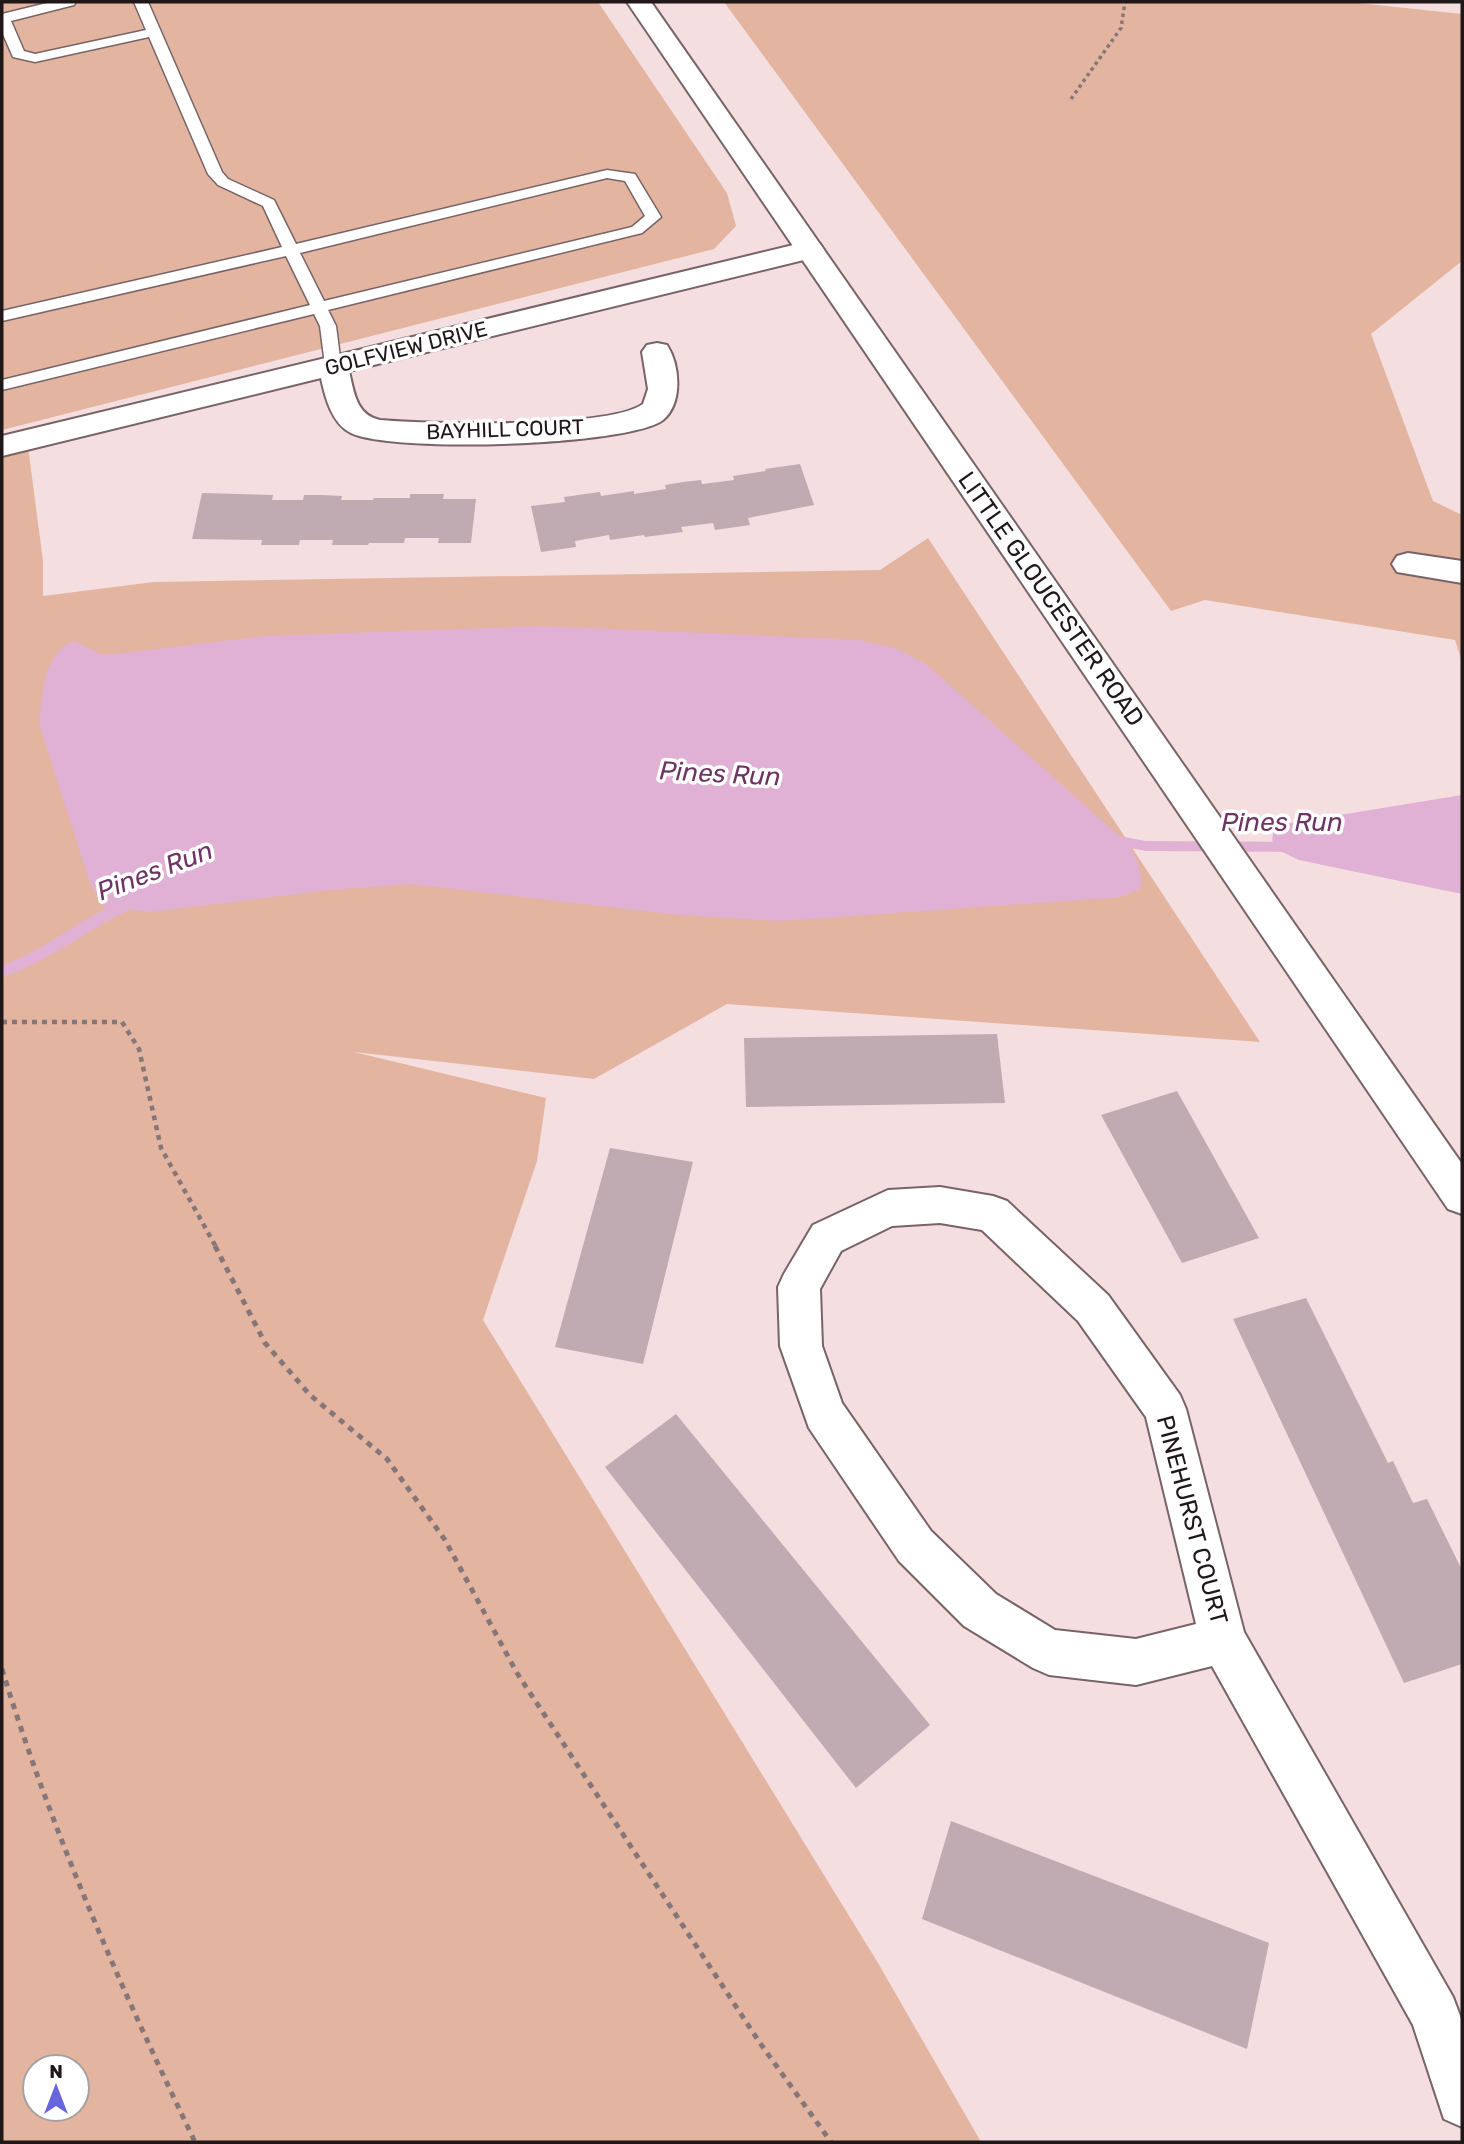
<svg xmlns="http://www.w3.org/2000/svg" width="1464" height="2144" font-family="Rubik,sans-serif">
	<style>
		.green { fill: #e3b5a0; fill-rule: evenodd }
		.water { fill: #e0b0d5 }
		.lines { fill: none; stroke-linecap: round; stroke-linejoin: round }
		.stream { fill: #e0b0d5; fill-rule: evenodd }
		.building { fill: #c0abb3 }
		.service-casing { stroke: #786466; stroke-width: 3 }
		.minor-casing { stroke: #786466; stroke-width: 4 }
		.tertiary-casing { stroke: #786466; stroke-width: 4 }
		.path-far2 { stroke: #867678; stroke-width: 3.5; stroke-dasharray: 3.5 3.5; stroke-linecap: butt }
		.path-far1 { stroke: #867678; stroke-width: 4.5; stroke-dasharray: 5 5; stroke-linecap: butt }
		.path { stroke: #867678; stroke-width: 5; stroke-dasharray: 6 6; stroke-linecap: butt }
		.service { fill: #fff; fill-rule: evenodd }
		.minor { fill: #fff; fill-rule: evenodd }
		.tertiary { fill: #fff; fill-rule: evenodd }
		.labels { text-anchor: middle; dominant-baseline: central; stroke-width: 7; stroke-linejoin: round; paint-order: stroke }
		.far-street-label { font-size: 21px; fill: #201718; stroke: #fff }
		.street-label { font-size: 24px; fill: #201718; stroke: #fff }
		.water-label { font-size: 26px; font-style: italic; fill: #6e3464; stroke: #fff }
	</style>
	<rect width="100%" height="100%" fill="#f5dee0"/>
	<path class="green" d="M2,2H598L727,193L736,226L714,249L2,430Z
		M724,2H1349L1462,14V261L1371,334L1433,501L1462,515V662L1455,640L1205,600L1171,611Z
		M27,439L43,561V596L154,582L880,570L928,538L1260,1042L727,1004L594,1079L354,1052L546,1098L537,1161L483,1320L878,1963L981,2142H2V446ZM35,2067H77V2109H35Z"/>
	<path class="water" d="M543,626L859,640L895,648L926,664L1119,836C1134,852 1144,866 1140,889L1121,897L780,921L679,915L411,884L329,890L151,912L104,907L90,883L40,726C41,697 43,653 74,641L100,654H115L266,636Z
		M1462,795V894L1299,860L1276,849L1272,840L1274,828L1291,823Z"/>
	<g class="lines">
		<path class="stream" d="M1108,834L1146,841L1294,842L1300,847L1294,852L1146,851L1103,843L1102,839Z
			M131,898L136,899L138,903L136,907C89,927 50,962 2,977V966C48,949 84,914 131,898Z"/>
	</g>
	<path class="building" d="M800,464L814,505L748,518L750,525L715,530L713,523L681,527L683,532L645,537L644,535L610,540L609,535L575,541L576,547L541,552L531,506L565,502L564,497L600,492L601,496L634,491V494L666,489L665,485L683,482L701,480L702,484L734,480L733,476L766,471L765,469Z
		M202,493L273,495L272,500H303L304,495H323L342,496L341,500H373L374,498H410V494H444L443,499H476L471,543H438L439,538H405L404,543H369L368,545H332L333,540H300L299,545H261L262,540L192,539Z
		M997,1034L1005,1103L746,1107L744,1038Z
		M1177,1091L1259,1238L1182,1263L1101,1115Z
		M610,1148L693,1162L643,1364L555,1347Z
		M1306,1298L1388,1463L1393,1461L1413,1503L1427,1499L1462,1570V1664L1404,1683L1233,1319Z
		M676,1414L930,1725L856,1788L605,1467Z
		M951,1821L1269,1943L1247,2049L922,1919Z"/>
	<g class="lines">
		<g class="service-casing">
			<path id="service" d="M51,2H76L74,5L11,21L24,51L35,54L146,30L134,2H148L222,172L228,179L274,200L296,244L607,170L635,174L661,217L642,233L328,310L336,326L341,365L333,370L325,365L320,326L314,314L2,390V380L310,305L286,256L2,321V311L282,247L263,206L218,185L208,174L149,37L35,62L13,57L2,32V14ZM607,178L625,181L645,216L632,227L324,301L300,253Z"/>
		</g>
		<g class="minor-casing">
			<path id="minor" d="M810,241L820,244L824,250L820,256L349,371C354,392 356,415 380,420C427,424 609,429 643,404L648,389L642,352L647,345L657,343L667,345C680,365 683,403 663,420C629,446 391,453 351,433C332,424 325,397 321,378L2,456V436Z
				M1408,553L1462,561V583L1397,572L1392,564L1397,556Z
				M940,1187L993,1196L1007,1201L1108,1295L1180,1395L1186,1409L1244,1632L1453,1997L1462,2021V2127L1444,2119L1413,2025L1212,1666L1136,1685L1049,1675L1033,1668L964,1626L899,1561L809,1428L780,1346L778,1287L784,1274L813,1225L888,1190ZM940,1223L982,1230L1078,1321L1146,1417L1196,1624L1136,1639L1055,1630L996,1594L931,1531L842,1403L822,1346L820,1289L841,1251L892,1226Z"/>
		</g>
		<g class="tertiary-casing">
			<path id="tertiary" d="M627,2H651L1462,1164V1214L1448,1209Z"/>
		</g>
		<path class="path-far2" d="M1071,99L1121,28L1125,2"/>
		<path class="path-far1" d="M2,1022H122L139,1049L161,1148L216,1247"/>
		<path class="path" d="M215,1246L265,1343L310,1395L387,1459L445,1540L517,1673L760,2043L831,2142
			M2,1669C52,1833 121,1988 195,2142"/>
		<use href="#service" class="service"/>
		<use href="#minor" class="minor"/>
		<use href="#tertiary" class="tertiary"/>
	</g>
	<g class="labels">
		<g class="far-street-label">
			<text transform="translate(406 348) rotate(-14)">GOLFVIEW DRIVE</text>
			<text transform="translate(505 429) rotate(-2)">BAYHILL COURT</text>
		</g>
		<g class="street-label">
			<text transform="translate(1051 599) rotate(55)">LITTLE GLOUCESTER ROAD</text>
			<text transform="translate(1192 1520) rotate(75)">PINEHURST COURT</text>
		</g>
		<g class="water-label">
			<text transform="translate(720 774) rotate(3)">Pines Run</text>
			<text x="1282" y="822">Pines Run</text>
			<text transform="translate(155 871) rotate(-21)">Pines Run</text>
		</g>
	</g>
	<rect width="1464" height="2144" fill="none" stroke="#201718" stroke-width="7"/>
	<g transform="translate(56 2088)"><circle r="33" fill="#ffffff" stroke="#a6a2a3" stroke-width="2"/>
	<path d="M0-5L12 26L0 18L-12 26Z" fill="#6865df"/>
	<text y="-10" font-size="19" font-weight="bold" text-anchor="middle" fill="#201718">N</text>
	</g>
</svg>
